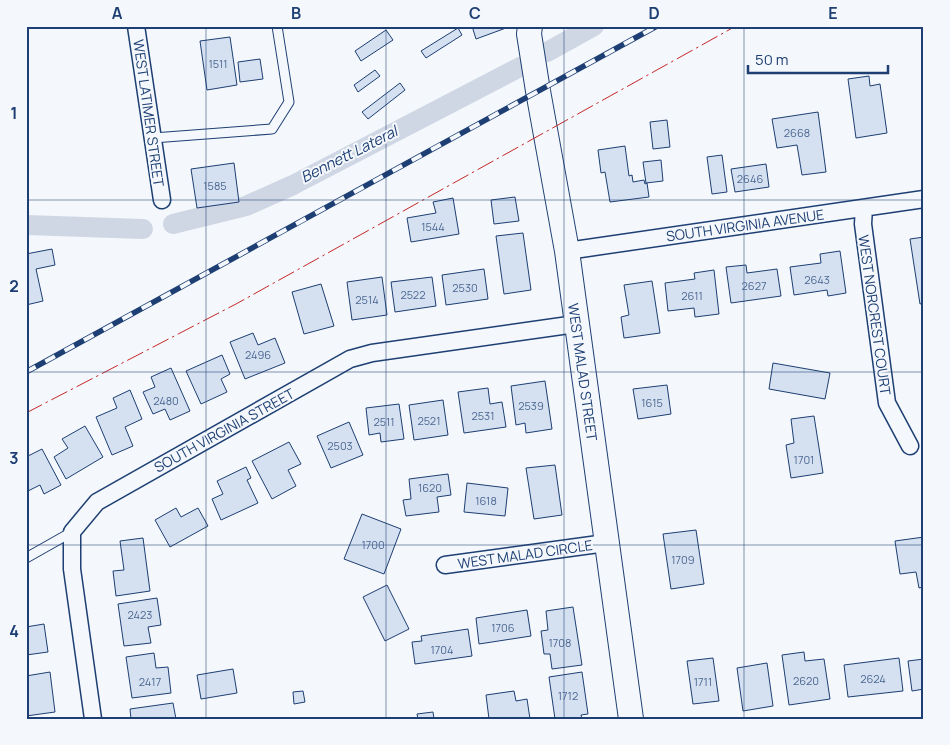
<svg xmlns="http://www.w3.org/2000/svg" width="950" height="745" font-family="Manrope,sans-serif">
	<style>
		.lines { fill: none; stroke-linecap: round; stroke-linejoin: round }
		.canal { stroke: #cfd7e4; stroke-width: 20 }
		.building { fill: #d5e0f0; stroke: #1d3f73 }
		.lane-casing { stroke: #1d3f73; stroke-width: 11 }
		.street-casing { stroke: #1d3f73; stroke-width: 19 }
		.secondary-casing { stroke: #1d3f73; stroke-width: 26 }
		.lane { stroke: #f4f7fb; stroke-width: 9 }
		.street { stroke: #f4f7fb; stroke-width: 16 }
		.secondary { stroke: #f4f7fb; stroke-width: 24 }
		.rail-casing { stroke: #1d3f73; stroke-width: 5.5 }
		.rail { stroke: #f4f7fb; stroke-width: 4; stroke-dasharray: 11; stroke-linecap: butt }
		.power { stroke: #c62828; stroke-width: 1; stroke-dasharray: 18 4 2.5 4; stroke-linecap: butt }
		.grid { fill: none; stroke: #1d3f73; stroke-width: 1; stroke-opacity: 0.55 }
		.labels { text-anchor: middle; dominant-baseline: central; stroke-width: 4; stroke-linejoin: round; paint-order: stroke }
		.number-label { font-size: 11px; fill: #4b6792 }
		.street-label { font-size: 14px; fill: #1d3f73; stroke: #f4f7fb }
		.water-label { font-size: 15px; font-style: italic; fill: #1d3f73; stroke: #f4f7fb }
		.neatline { fill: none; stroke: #1d3f73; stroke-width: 2 }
		.grid-label { font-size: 16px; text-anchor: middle; font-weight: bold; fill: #1d3f73 }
	</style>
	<rect width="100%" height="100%" fill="#f4f7fb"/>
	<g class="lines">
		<path class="canal" d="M547,52L594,26
			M173,224L246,206L293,185L520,67
			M26,225L143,229"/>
	</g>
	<path class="building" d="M472,26H506V28L476,39Z
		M458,28L462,35L426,58L421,51Z
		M386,30L393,40L361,61L355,51Z
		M230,37L237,85L207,90L200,41Z
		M260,59L263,79L240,82L238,62Z
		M375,70L380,76L358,92L354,85Z
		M869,76L870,86L880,84L887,133L856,138L848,79Z
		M400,83L405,90L368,119L362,112Z
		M818,112L826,172L802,175L797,145L777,148L772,119Z
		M667,120L670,147L653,149L650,122Z
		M625,146L629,176L632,175L633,182L644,180L645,184L647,183L649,197L610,202L605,172L601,173L598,150Z
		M722,155L727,192L712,194L707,157Z
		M661,160L663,181L646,183L643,162Z
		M234,163L239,202L197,208L191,169Z
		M766,164L769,187L735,192L731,169Z
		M515,197L519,221L494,224L491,200Z
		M453,198L459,234L411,242L407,218L436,213L433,202Z
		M523,233L531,290L504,294L496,236Z
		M924,237V303L920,304L910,239Z
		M52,249L55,265L36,269L43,301L26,305V254Z
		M840,251L846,293L828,296L827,290L794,295L790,267L821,263L820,254Z
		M746,265L747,273L777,269L781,296L731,303L726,267Z
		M484,269L488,299L446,305L442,275Z
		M714,270L719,314L695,317L694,308L668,311L665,283L695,279L694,273Z
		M382,277L387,315L352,320L347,282Z
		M432,277L436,306L395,312L391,282Z
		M652,281L660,333L624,338L621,317L629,315L624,285Z
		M321,284L334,326L304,334L292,292Z
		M253,333L258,345L275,338L285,363L245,379L230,342Z
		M222,355L230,374L221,379L227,392L201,404L186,371Z
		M773,363L830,373L825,399L769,389Z
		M171,368L190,411L170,420L165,409L153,414L143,392L155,387L151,377Z
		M545,381L552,429L526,433L525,423L516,425L511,386Z
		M667,385L671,414L638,419L633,389Z
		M488,388L490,404L502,402L506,427L464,433L458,392Z
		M130,390L142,419L125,427L133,446L112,455L96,417L117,408L113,398Z
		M443,400L448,435L414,440L409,405Z
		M399,404L404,439L381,442L380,433L369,435L366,408Z
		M814,416L823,473L791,478L786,445L794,443L791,419Z
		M349,422L363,455L331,468L317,436Z
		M85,426L103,457L66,479L54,457L68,448L62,439Z
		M289,442L301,464L288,470L296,486L272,499L252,461Z
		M42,449L61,485L44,494L40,485L26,492V457Z
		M555,465L562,515L534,519L526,468Z
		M246,467L251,478L247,480L258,503L221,520L212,499L223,494L217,481Z
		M448,474L451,495L437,497L439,512L406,516L403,500L411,499L409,479Z
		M467,483L508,488L505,516L464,512Z
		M176,508L181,517L198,508L208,526L170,547L155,520Z
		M362,514L401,529L384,574L344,559Z
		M696,530L704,584L671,589L663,534Z
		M924,537V587L919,588L916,572L900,574L895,541Z
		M143,538L150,591L116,596L113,571L124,570L120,541Z
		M387,585L409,629L385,641L363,597Z
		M157,598L161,625L148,627L151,643L124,646L118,604Z
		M573,607L582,665L552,669L550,654H544L541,631L548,630L546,611Z
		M527,610L531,636L479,644L476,618Z
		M44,624L48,652L26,655V627Z
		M468,629L472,656L415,664L412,642L422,641L421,636Z
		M804,652L805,661L824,659L830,699L789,705L782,655Z
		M154,653L156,668L168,667L171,693L132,698L126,657Z
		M713,658L719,701L693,704L687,661Z
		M899,658L903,691L848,697L844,665Z
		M924,659V689L912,691L908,661Z
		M767,663L773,706L743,711L737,668Z
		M233,669L237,693L201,699L197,675Z
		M50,672L55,712L26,716V676Z
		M582,672L588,714L581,715L582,719H555L549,677Z
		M303,691L305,702L294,704L293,692Z
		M514,691L516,701L527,699L530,719H489L486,695Z
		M173,703L176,719H131L130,709Z
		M433,712L434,719H418L417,714Z"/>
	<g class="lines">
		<g class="lane-casing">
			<path id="lane" d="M153,138L272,129L289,102L277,26
				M26,558L72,532"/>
		</g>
		<g class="street-casing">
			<path id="street" d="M136,26L162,200
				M864,208L863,224L887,403L910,446
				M567,251L924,199
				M445,565L606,543
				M93,719L72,569V532L97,502L350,359L372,353L576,324"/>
		</g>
		<g class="secondary-casing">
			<path id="secondary" d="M530,26L529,34L538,91L567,251L631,719"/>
		</g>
		<use href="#lane" class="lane"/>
		<use href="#street" class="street"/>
		<use href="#secondary" class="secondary"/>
		<g class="rail-casing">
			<path id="rail" d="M26,372L657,26"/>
		</g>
		<use href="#rail" class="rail"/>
		<path class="power" d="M26,413L236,304L736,26"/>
	</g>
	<path class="grid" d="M206,26V719M386,26V719M564,26V719M744,26V719M26,200H924M26,372H924M26,545H924"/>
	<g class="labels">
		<g class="number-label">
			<text x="218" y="63">1511</text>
			<text x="797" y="132">2668</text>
			<text x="750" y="178">2646</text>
			<text x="215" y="185">1585</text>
			<text x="433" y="226">1544</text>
			<text x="817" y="279">2643</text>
			<text x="754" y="285">2627</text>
			<text x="465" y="287">2530</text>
			<text x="413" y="294">2522</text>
			<text x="692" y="295">2611</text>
			<text x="367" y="299">2514</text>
			<text x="258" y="354">2496</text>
			<text x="166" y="400">2480</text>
			<text x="652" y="402">1615</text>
			<text x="531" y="405">2539</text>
			<text x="483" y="415">2531</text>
			<text x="429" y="420">2521</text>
			<text x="384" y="421">2511</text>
			<text x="340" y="445">2503</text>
			<text x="804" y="459">1701</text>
			<text x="430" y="487">1620</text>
			<text x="486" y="500">1618</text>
			<text x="373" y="544">1700</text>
			<text x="683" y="559">1709</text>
			<text x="140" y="614">2423</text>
			<text x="503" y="627">1706</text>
			<text x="560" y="642">1708</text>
			<text x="442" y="649">1704</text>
			<text x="873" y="678">2624</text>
			<text x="806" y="680">2620</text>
			<text x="150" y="681">2417</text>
			<text x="703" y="681">1711</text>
			<text x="568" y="695">1712</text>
		</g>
		<g class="street-label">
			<text transform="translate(149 113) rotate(82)">WEST LATIMER STREET</text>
			<text transform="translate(745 225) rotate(-8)">SOUTH VIRGINIA AVENUE</text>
			<text transform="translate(875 315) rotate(82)">WEST NORCREST COURT</text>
			<text transform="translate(583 372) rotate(82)">WEST MALAD STREET</text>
			<text transform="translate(224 430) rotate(-29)">SOUTH VIRGINIA STREET</text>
			<text transform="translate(525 554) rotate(-8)">WEST MALAD CIRCLE</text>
		</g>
		<g class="water-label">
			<text transform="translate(349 154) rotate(-27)">Bennett Lateral</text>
		</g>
	</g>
	<rect width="950" height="745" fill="none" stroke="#f4f7fb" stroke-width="55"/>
	<path d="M748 65v8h140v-8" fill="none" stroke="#1d3f73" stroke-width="2.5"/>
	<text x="755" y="65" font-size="15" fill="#1d3f73" stroke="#f4f7fb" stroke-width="4" paint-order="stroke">50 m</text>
	<rect x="28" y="28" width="894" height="690" class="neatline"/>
	<g class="grid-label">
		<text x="117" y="19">A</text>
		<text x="296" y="19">B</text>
		<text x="475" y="19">C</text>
		<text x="654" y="19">D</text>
		<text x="833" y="19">E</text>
		<text x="14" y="119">1</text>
		<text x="14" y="292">2</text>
		<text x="14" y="464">3</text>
		<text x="14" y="637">4</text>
	</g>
</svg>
